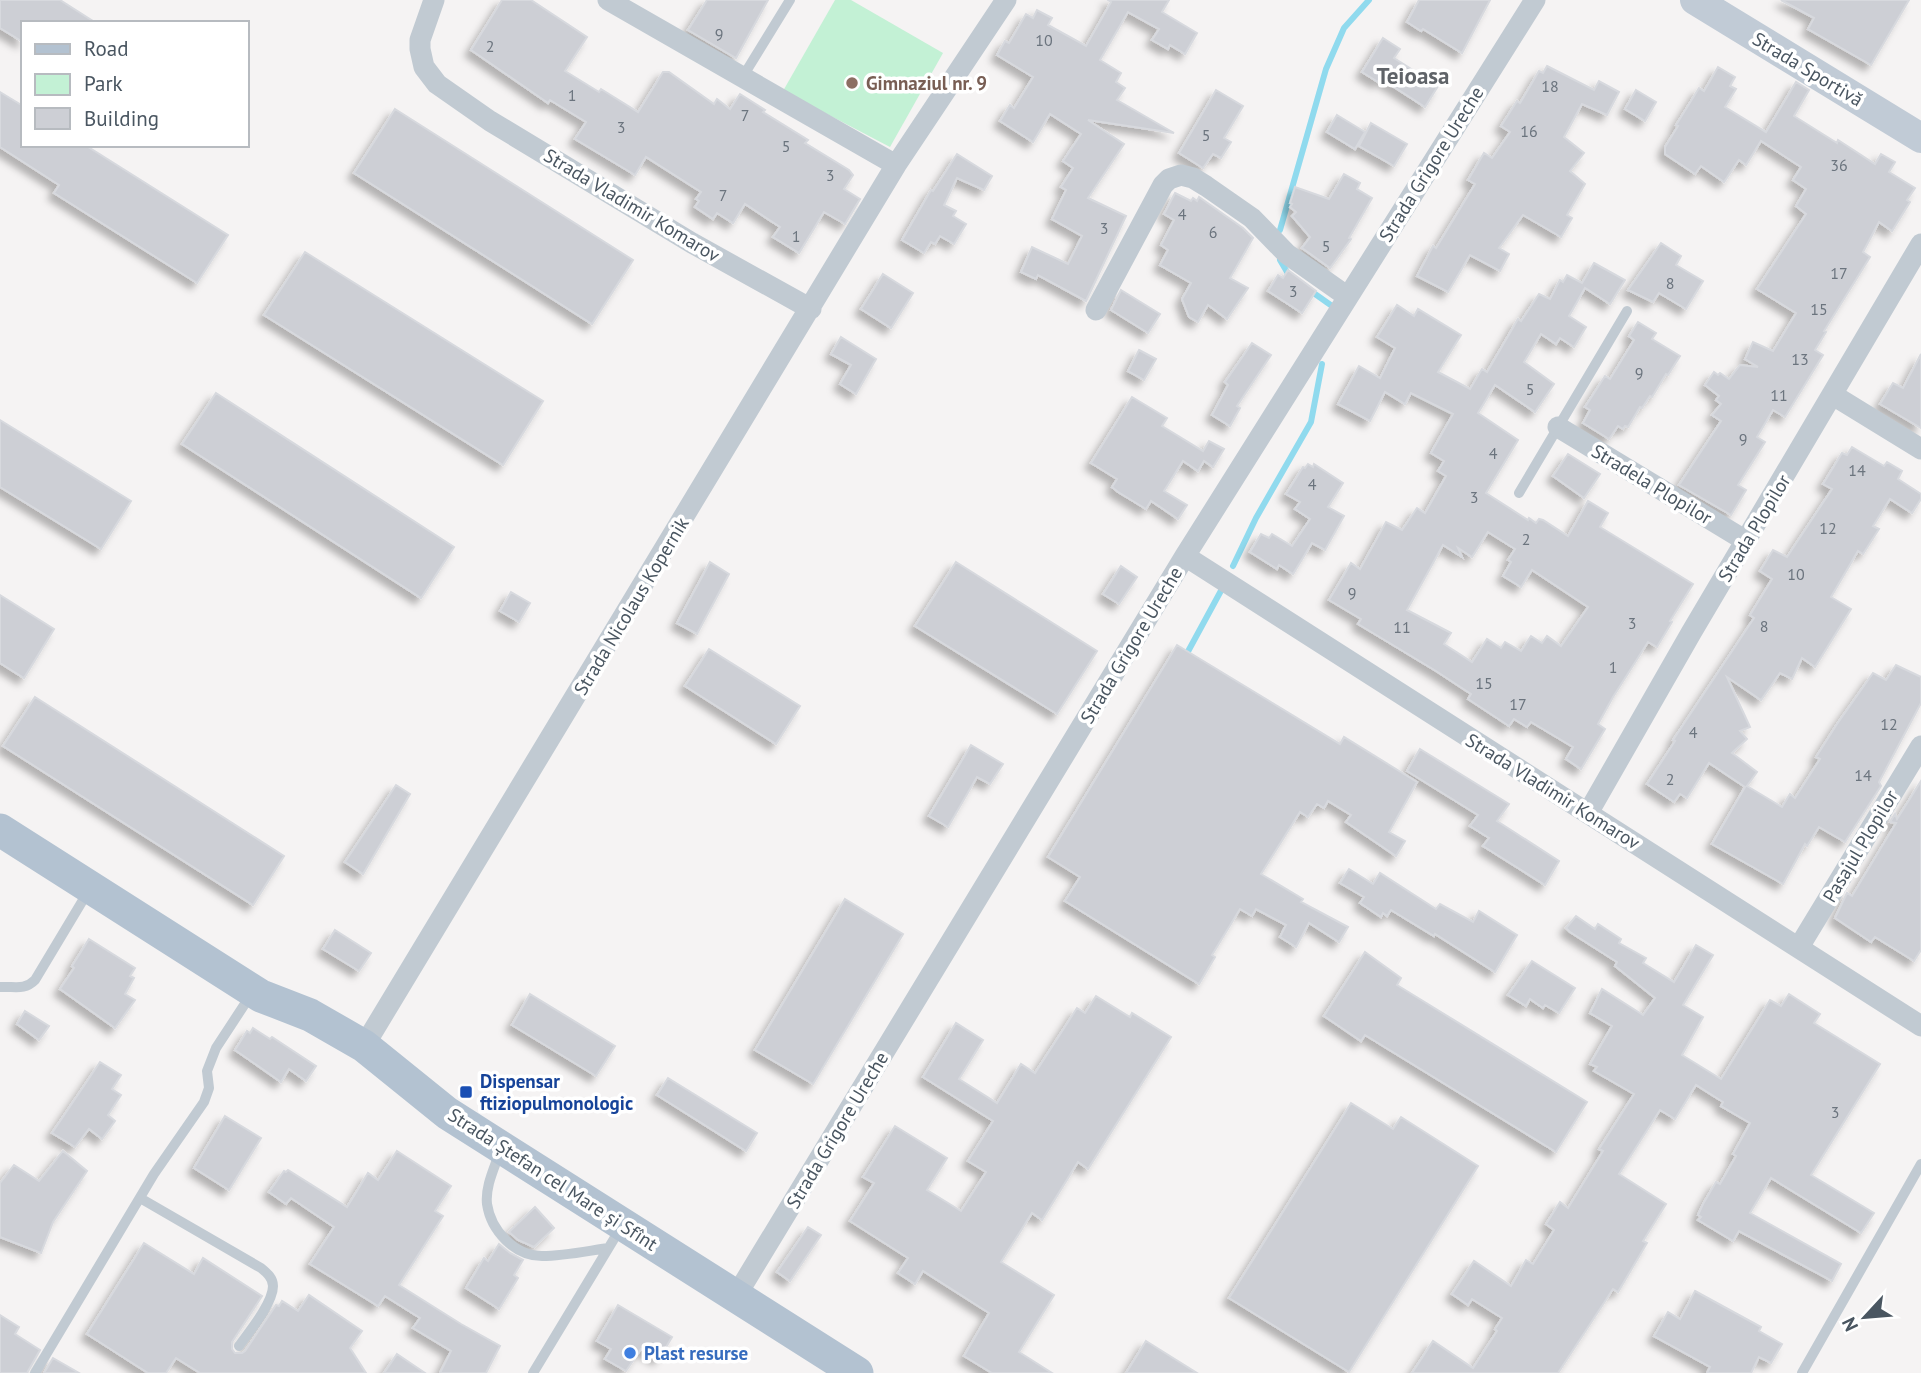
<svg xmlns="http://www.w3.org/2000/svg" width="1921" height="1373" font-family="'PT Sans',sans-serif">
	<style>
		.green { fill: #c3f1d5 }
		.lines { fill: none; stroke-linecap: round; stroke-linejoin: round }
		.stream { stroke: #90daee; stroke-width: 6 }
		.building { fill: #cdcfd5; stroke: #d7d9de; stroke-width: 2; fill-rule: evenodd; filter: url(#shadow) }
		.lane { stroke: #c1cad2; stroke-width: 10 }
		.street { stroke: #c1cad2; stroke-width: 21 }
		.secondary { stroke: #c1cbd6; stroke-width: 30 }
		.primary { stroke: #b3c2d1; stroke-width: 33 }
		.education-dot { fill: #8d6e63; stroke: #fff; stroke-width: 2.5 }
		.transit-dot { fill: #1a4fb4; stroke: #fff; stroke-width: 2.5 }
		.shop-dot { fill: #3f7fe0; stroke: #fff; stroke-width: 2.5 }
		.labels { text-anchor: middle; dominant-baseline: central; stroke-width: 7; stroke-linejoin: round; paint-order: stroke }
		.number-label { font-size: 16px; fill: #6b747e }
		.street-label { font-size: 19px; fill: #4a5661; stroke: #fff }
		.education-label { font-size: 19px; font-weight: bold; fill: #785e54; stroke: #fff; text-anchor: start }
		.transit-label { font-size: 19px; font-weight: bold; fill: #164399; stroke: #fff; text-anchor: start }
		.shop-label { font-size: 19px; font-weight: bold; fill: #366cbe; stroke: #fff; text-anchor: start }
		.quarter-label { font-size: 23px; font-weight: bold; fill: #5f6368; stroke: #fff }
	</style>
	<defs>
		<filter id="shadow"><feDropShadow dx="-6" dy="6" stdDeviation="3.5" flood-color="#0004"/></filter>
	</defs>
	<rect width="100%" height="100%" fill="#f5f3f3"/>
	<path class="green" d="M835,0H851L943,53L890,147L783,91Z"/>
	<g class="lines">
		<path class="stream" d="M1280,230L1326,69L1344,28L1369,0
			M1280,260L1290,277
			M1308,289L1332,306
			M1233,566L1256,518L1311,422L1322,364
			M1185,657L1223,587"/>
	</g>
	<path class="building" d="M0,0H60L96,23H23V42L0,28Z
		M502,0H531L587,37L565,71L599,92L601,89L638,112L663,72H669L714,104L717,99L730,109L740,94L765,110L763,112L808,140L805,143L849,170L853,175L844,189L860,199L845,224L824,212L799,253L773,237L780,227L745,204L733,223L717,213L713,219L695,207L699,201L696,199L701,192L646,157L635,175L575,139L586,122L550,100L548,103L471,50Z
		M707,0H768L736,58L688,30Z
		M1108,0H1169L1162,12L1197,33L1185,54L1170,45L1168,49L1152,40L1159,29L1128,12L1100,60L1121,73L1116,82L1125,88L1117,100L1174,133L1088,120L1124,144L1088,198L1126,216L1086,301L1038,275L1036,279L1021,272L1032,247L1068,264L1082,236L1052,219L1066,190L1061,187L1073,168L1063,161L1081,134L1050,114L1033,142L1000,121L1010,105L1014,108L1033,77L997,55L1005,41L1009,43L1026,14L1033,18L1037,10L1052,18L1048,25L1086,46L1111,2Z
		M1419,0H1490L1462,53L1423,29L1421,31L1407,22Z
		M1781,0H1909L1871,65L1808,29L1814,18Z
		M1383,38L1400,49L1394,58L1438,86L1425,107L1380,78L1378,82L1362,72Z
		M1547,66L1594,90L1599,81L1619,92L1607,115L1582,104L1564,137L1584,153L1570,171L1585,184L1567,215L1572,218L1561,237L1523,215L1499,248L1509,254L1500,271L1470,255L1448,292L1417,276L1433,246L1436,248L1475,184L1468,180L1484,153L1492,158L1510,132L1501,126L1517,101L1520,103L1539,71L1543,73Z
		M1718,67L1735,77L1730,86L1736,89L1725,107L1766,132L1796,82L1809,90L1794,116L1837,143L1838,140L1875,164L1881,154L1895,162L1889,172L1915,188L1907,200L1910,202L1892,231L1879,222L1863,252L1870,257L1824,331L1826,332L1815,350L1823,355L1785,417L1773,410L1757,437L1765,442L1738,485L1746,490L1731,515L1679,485L1721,421L1712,415L1721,404L1716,400L1719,396L1705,385L1714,372L1718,375L1720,373L1729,379L1740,365L1758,367L1745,359L1753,342L1773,351L1796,313L1757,289L1806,214L1796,206L1806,189L1793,180L1801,167L1761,141L1746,165L1739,160L1724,182L1701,166L1695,174L1665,154V147L1678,126L1676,125L1699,88L1704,91Z
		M1216,90L1243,106L1224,138L1231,142L1221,158L1213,154L1203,168L1179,153Z
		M1636,90L1656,102L1645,121L1625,109Z
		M0,92L23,106V145H85L228,235L197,283L54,193L59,185L0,147Z
		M395,109L633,260L592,324L354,173Z
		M1337,115L1365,132L1355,149L1327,132Z
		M1371,123L1407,144L1394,166L1359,146Z
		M957,154L992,176L984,190L957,178L944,205L956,211L953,216L966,224L954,244L940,236L935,244L931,242L924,253L902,240L931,190L933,191Z
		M1344,174L1360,183L1357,189L1372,198L1349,238L1351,239L1330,268L1302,248L1310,237L1292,216L1296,212L1290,207L1292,204L1290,203L1295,187L1329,199Z
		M1175,193L1191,201L1193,198L1197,201L1199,197L1243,228L1253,238L1230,278L1248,288L1227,319L1208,305L1198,322L1189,317L1182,299L1191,283L1160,265L1168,250L1161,245L1174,220L1164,214Z
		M1661,243L1681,256L1676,265L1703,281L1686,309L1659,293L1653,302L1628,290Z
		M305,252L543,401L503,465L264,315Z
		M1594,263L1625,280L1610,304L1585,288L1569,316L1586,327L1574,347L1560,338L1556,344L1541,334L1524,362L1554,384L1535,412L1495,385L1478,413L1518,440L1486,493L1528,520L1529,518L1536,523L1539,519L1543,520L1568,536L1588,501L1608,513L1600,527L1693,584L1670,621L1672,622L1657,647L1648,642L1613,697L1598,724L1605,729L1581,769L1566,759L1573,747L1531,722L1527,727L1514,719L1509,726L1468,699L1471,694L1436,671L1358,624L1361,619L1329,600L1351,563L1360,569L1386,522L1402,530L1417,508L1425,513L1446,476L1438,471L1444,461L1431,453L1453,414L1411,393L1405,404L1385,392L1370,421L1338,404L1359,366L1380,378L1395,348L1377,337L1397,305L1414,316L1418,309L1461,335L1438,372L1470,389L1482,369L1487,372L1518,319L1521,321L1539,294L1550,299L1560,280L1563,282L1567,275L1582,283ZM1488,532L1515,549L1508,560L1511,562L1503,576L1521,587L1532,570L1588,607L1561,646L1547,636L1542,643L1531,636L1521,651L1505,642L1501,648L1487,639L1472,662L1444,644L1451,633L1407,610L1443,545L1462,557L1458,548L1472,557Z
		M1288,270L1316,291L1302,313L1268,291L1278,275L1283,278Z
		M883,274L913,293L891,328L861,309Z
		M1121,290L1160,314L1148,333L1111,310Z
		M1638,322L1656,333L1652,339L1680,356L1668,375L1666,374L1652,397L1650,396L1642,408L1640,407L1628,427L1625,426L1623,429L1618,426L1609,439L1583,423L1590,410L1585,407L1605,376L1610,379L1634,340L1629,336Z
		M841,337L876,359L856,394L840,384L851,365L831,354Z
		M1252,343L1271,355L1237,406L1240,408L1230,426L1212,415L1228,385L1225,382Z
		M1139,350L1156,359L1144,380L1128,371Z
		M1921,354V428L1880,404L1893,383L1903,388Z
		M216,393L454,547L421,598L182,444Z
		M1132,397L1167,418L1162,426L1203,451L1209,441L1224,449L1213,467L1204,461L1198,471L1183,461L1164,491L1187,505L1178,519L1151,501L1146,509L1118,492L1112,487L1117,479L1091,463Z
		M0,420L131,501L101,549L0,487Z
		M1852,447L1884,466L1887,462L1902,471L1898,479L1921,494V499L1912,513L1890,499L1873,526L1879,529L1863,554L1858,551L1831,597L1851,609L1815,667L1802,658L1792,679L1780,673L1761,700L1727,677L1750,727L1740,731L1747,739L1732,753L1757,772L1747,786L1782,807L1790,794L1795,798L1820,759L1816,757L1837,724L1873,673L1886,680L1896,665L1921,677V703L1879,782L1881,786L1845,842L1819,827L1807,846L1805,844L1783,884L1712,844L1745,787L1709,763L1687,798L1680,794L1674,802L1647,784L1675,741L1673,740L1754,618L1750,615L1772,579L1760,571L1773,550L1787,557L1832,489L1823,484L1842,453L1847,455Z
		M1568,454L1600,474L1584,498L1553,476Z
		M1308,464L1313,467L1314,464L1343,483L1328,507L1344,516L1325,550L1312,543L1293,574L1279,565L1277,569L1250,552L1261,534L1269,538L1272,534L1292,546L1310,519L1295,509L1300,502L1286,494L1303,467L1305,468Z
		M710,562L729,574L697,634L677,623Z
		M956,562L1097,651L1057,714L915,626Z
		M1121,566L1137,577L1119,604L1103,594Z
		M511,592L530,603L519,622L500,611Z
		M0,595L54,629L24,678L0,663Z
		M1177,645L1340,744L1344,737L1417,782L1389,832L1405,841L1396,856L1346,822L1351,815L1328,801L1324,808L1317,804L1308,817L1300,812L1261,874L1303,899L1301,902L1348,927L1339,942L1309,923L1296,947L1280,937L1286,925L1256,909L1252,916L1240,909L1212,955L1215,957L1199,984L1065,901L1080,877L1048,857Z
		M709,649L800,706L776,744L685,686Z
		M35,697L284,856L253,905L3,746Z
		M971,745L1003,764L990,784L977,777L948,827L929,816Z
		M1420,749L1509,804L1497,821L1559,861L1545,885L1483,846L1489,838L1470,826L1478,815L1407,771Z
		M1921,781V950L1914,961L1875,937L1871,942L1835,918L1847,893L1852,896L1896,823L1890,822L1895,814L1897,819Z
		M396,785L410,794L363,874L345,862Z
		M1349,869L1373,884L1380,873L1436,909L1440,904L1473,922L1479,911L1517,935L1495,972L1435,934L1434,936L1391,910L1387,916L1383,913L1381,917L1360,903L1364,897L1340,883Z
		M845,899L903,934L813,1084L755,1050Z
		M1576,916L1595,929L1598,924L1621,939L1619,943L1646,958L1643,963L1674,982L1696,945L1713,955L1683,1005L1703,1017L1682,1055L1721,1079L1770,1000L1781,1006L1789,994L1820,1014L1814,1023L1880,1064L1811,1175L1874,1213L1861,1233L1771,1178L1750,1213L1841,1264L1832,1281L1739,1231L1733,1241L1698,1220L1701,1217L1698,1215L1703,1204L1716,1182L1720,1184L1736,1156L1733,1154L1750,1123L1721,1106L1723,1102L1696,1085L1675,1119L1660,1110L1619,1174L1666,1204L1643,1241L1647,1243L1618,1292L1613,1289L1558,1373H1412L1433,1341L1473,1368L1497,1331L1495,1329L1502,1318L1472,1299L1468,1305L1452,1294L1474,1261L1511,1286L1526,1260L1533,1264L1554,1230L1546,1224L1560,1202L1568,1208L1603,1151L1599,1149L1634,1094L1594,1071L1597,1067L1590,1064L1612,1026L1590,1013L1602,989L1643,1015L1655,998L1615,966L1617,962L1570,932L1566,928Z
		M335,930L371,953L359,971L323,949Z
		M89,939L135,968L130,976L134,978L125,994L135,1000L115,1028L60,989L74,968L72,966Z
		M1365,952L1401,978L1397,985L1587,1102L1556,1152L1365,1035L1361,1041L1324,1016Z
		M1532,961L1575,988L1559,1013L1545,1005L1543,1008L1530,999L1526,1006L1508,995Z
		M530,994L615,1046L596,1076L512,1025Z
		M1096,996L1130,1017L1132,1013L1171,1037L1088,1169L1078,1162L1042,1220L1032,1213L1001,1262L1054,1295L1019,1352L1052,1373H992L964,1356L989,1313L923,1271L915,1284L898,1273L908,1258L850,1221L874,1183L863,1177L895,1126L947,1158L927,1190L961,1211L986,1172L968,1161L993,1121L923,1077L956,1023L983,1040L959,1079L997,1103L1021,1064L1035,1073L1077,1008L1085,1013Z
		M25,1011L49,1026L39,1040L17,1024Z
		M253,1028L270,1039L272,1037L316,1066L306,1081L289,1069L281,1082L235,1050L247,1031L250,1033Z
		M100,1062L121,1075L112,1089L121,1095L108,1115L115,1121L102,1139L89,1129L75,1147L52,1133Z
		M668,1078L757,1133L746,1151L657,1095Z
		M1351,1103L1393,1129L1401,1117L1478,1166L1349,1372L1229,1298Z
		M225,1116L261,1138L229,1190L194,1168Z
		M63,1151L87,1171L53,1222L41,1253L0,1237V1183L14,1165L39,1181Z
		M397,1151L451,1186L435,1211L443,1216L399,1285L461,1324L500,1346L486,1373H440L451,1351L413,1328L420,1318L385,1296L378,1306L310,1264L334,1227L291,1198L286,1204L269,1192L284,1171L286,1172L288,1170L347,1207L368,1173L378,1180Z
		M535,1207L554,1228L534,1247L518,1240L509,1232Z
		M808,1227L821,1235L790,1281L777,1272Z
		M144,1243L194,1274L203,1258L262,1296L232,1342V1349L235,1353H242L245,1351L276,1305L279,1306L282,1301L298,1311L309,1295L362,1331L350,1348L366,1373H200L176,1358L166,1373H148L87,1334Z
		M499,1244L510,1253L523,1260L514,1275L518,1278L499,1309L466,1288L484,1258L488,1261Z
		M1695,1291L1761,1327L1759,1331L1782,1344L1771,1363L1759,1357L1751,1373H1707L1710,1367L1654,1336L1668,1312L1680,1319Z
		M618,1305L672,1337L659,1359L641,1349L626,1371L605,1359L611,1349L597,1341Z
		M0,1315L19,1327L15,1334L40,1350L27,1373H0Z
		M1146,1341L1197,1373H1126Z
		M397,1354L425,1373H384Z
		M53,1358L79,1373H44Z"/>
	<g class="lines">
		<path class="lane" d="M742,78L790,0
			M1519,493L1627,311
			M0,987C14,986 24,991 35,980L89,890
			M500,1151C495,1167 485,1186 487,1204C491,1231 515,1256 542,1256C564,1256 587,1251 608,1248
			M140,1198L261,1268C267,1273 273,1278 273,1286C273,1303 249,1332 239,1346
			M35,1373L154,1174L204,1102L209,1088L207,1071L216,1048L252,993
			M533,1373L620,1229
			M1802,1373L1921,1164"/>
		<path class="street" d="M434,0L420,40V49L424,67L437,84L490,121L692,243L811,309
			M608,0L896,165
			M1096,310L1163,185L1169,179L1181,175L1193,178L1206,186L1252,218L1287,254L1348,297
			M1833,395L1921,449
			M1558,427L1746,541
			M1185,556L1921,1026
			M1588,813L1691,633L1921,244
			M1799,947L1921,746
			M364,1046L896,165L1006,0
			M736,1296L1185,556L1535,0"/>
		<path class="secondary" d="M1695,0L1921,138"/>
		<path class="primary" d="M0,830L261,996L310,1015L364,1046L447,1113L857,1373"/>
	</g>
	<circle class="education-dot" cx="852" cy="83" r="7"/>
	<rect class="transit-dot" x="459" y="1085" width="14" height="14" rx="3.5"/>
	<circle class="shop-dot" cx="630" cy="1353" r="7"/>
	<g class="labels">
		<g class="number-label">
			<text x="719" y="34">9</text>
			<text x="1044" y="40">10</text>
			<text x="490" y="46">2</text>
			<text x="1550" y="86">18</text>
			<text x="572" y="95">1</text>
			<text x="745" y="115">7</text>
			<text x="621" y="127">3</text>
			<text x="1529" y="131">16</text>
			<text x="1206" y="135">5</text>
			<text x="786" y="146">5</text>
			<text x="1839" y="165">36</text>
			<text x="830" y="175">3</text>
			<text x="723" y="195">7</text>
			<text x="1182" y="214">4</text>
			<text x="1104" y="228">3</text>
			<text x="1213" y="232">6</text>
			<text x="796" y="236">1</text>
			<text x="1326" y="246">5</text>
			<text x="1839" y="273">17</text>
			<text x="1670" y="283">8</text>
			<text x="1293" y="291">3</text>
			<text x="1819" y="309">15</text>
			<text x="1800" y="359">13</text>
			<text x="1639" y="373">9</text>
			<text x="1530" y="389">5</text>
			<text x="1779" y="395">11</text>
			<text x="1743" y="439">9</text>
			<text x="1493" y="453">4</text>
			<text x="1857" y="470">14</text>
			<text x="1312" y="484">4</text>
			<text x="1474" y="497">3</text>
			<text x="1828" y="528">12</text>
			<text x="1526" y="539">2</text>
			<text x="1796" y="574">10</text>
			<text x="1352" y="593">9</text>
			<text x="1632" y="623">3</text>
			<text x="1764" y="626">8</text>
			<text x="1402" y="627">11</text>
			<text x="1613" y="667">1</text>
			<text x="1484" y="683">15</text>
			<text x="1518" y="704">17</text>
			<text x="1889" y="724">12</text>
			<text x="1693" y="732">4</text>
			<text x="1863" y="775">14</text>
			<text x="1670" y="779">2</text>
			<text x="1835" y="1112">3</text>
		</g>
		<g class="street-label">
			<text transform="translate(1808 69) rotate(31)">Strada Sportivă</text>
			<text transform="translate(1431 164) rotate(-58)">Strada Grigore Ureche</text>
			<text transform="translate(632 205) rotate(31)">Strada Vladimir Komarov</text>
			<text transform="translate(1652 484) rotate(31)">Stradela Plopilor</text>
			<text transform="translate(1754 528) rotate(-59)">Strada Plopilor</text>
			<text transform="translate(631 606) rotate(-59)">Strada Nicolaus Kopernik</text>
			<text transform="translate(1131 645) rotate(-59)">Strada Grigore Ureche</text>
			<text transform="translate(1553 791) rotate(32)">Strada Vladimir Komarov</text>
			<text transform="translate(1860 846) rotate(-59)">Pasajul Plopilor</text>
			<text transform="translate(837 1130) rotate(-59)">Strada Grigore Ureche</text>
			<text transform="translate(553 1179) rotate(33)">Strada Ștefan cel Mare și Sfînt</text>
		</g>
		<g class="education-label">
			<text x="866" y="83">Gimnaziul nr. 9</text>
		</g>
		<g class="transit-label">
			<text x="480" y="1081">Dispensar<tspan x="480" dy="22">ftiziopulmonologic</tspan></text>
		</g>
		<g class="shop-label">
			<text x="644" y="1353">Plast resurse</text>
		</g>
		<g class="quarter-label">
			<text x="1413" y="75">Teioasa</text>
		</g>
	</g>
	<rect x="21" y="21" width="228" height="126" fill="#ffffff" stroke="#b7bbc0" stroke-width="2"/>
	<rect x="35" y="44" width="35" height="10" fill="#b3c2d1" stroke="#b7bbc0" stroke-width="2"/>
	<text x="84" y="56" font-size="21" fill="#4a5661">Road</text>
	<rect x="35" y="74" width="35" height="21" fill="#c3f1d5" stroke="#b7bbc0" stroke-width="2"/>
	<text x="84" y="91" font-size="21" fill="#4a5661">Park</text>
	<rect x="35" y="108" width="35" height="21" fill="#cdcfd5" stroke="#b7bbc0" stroke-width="2"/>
	<text x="84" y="126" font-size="21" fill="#4a5661">Building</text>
	<g transform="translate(1865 1317) rotate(244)" stroke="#ffffff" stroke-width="5" paint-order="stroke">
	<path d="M0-5L12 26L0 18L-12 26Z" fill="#4a5661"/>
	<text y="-10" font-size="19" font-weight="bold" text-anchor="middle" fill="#4a5661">N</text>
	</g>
</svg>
